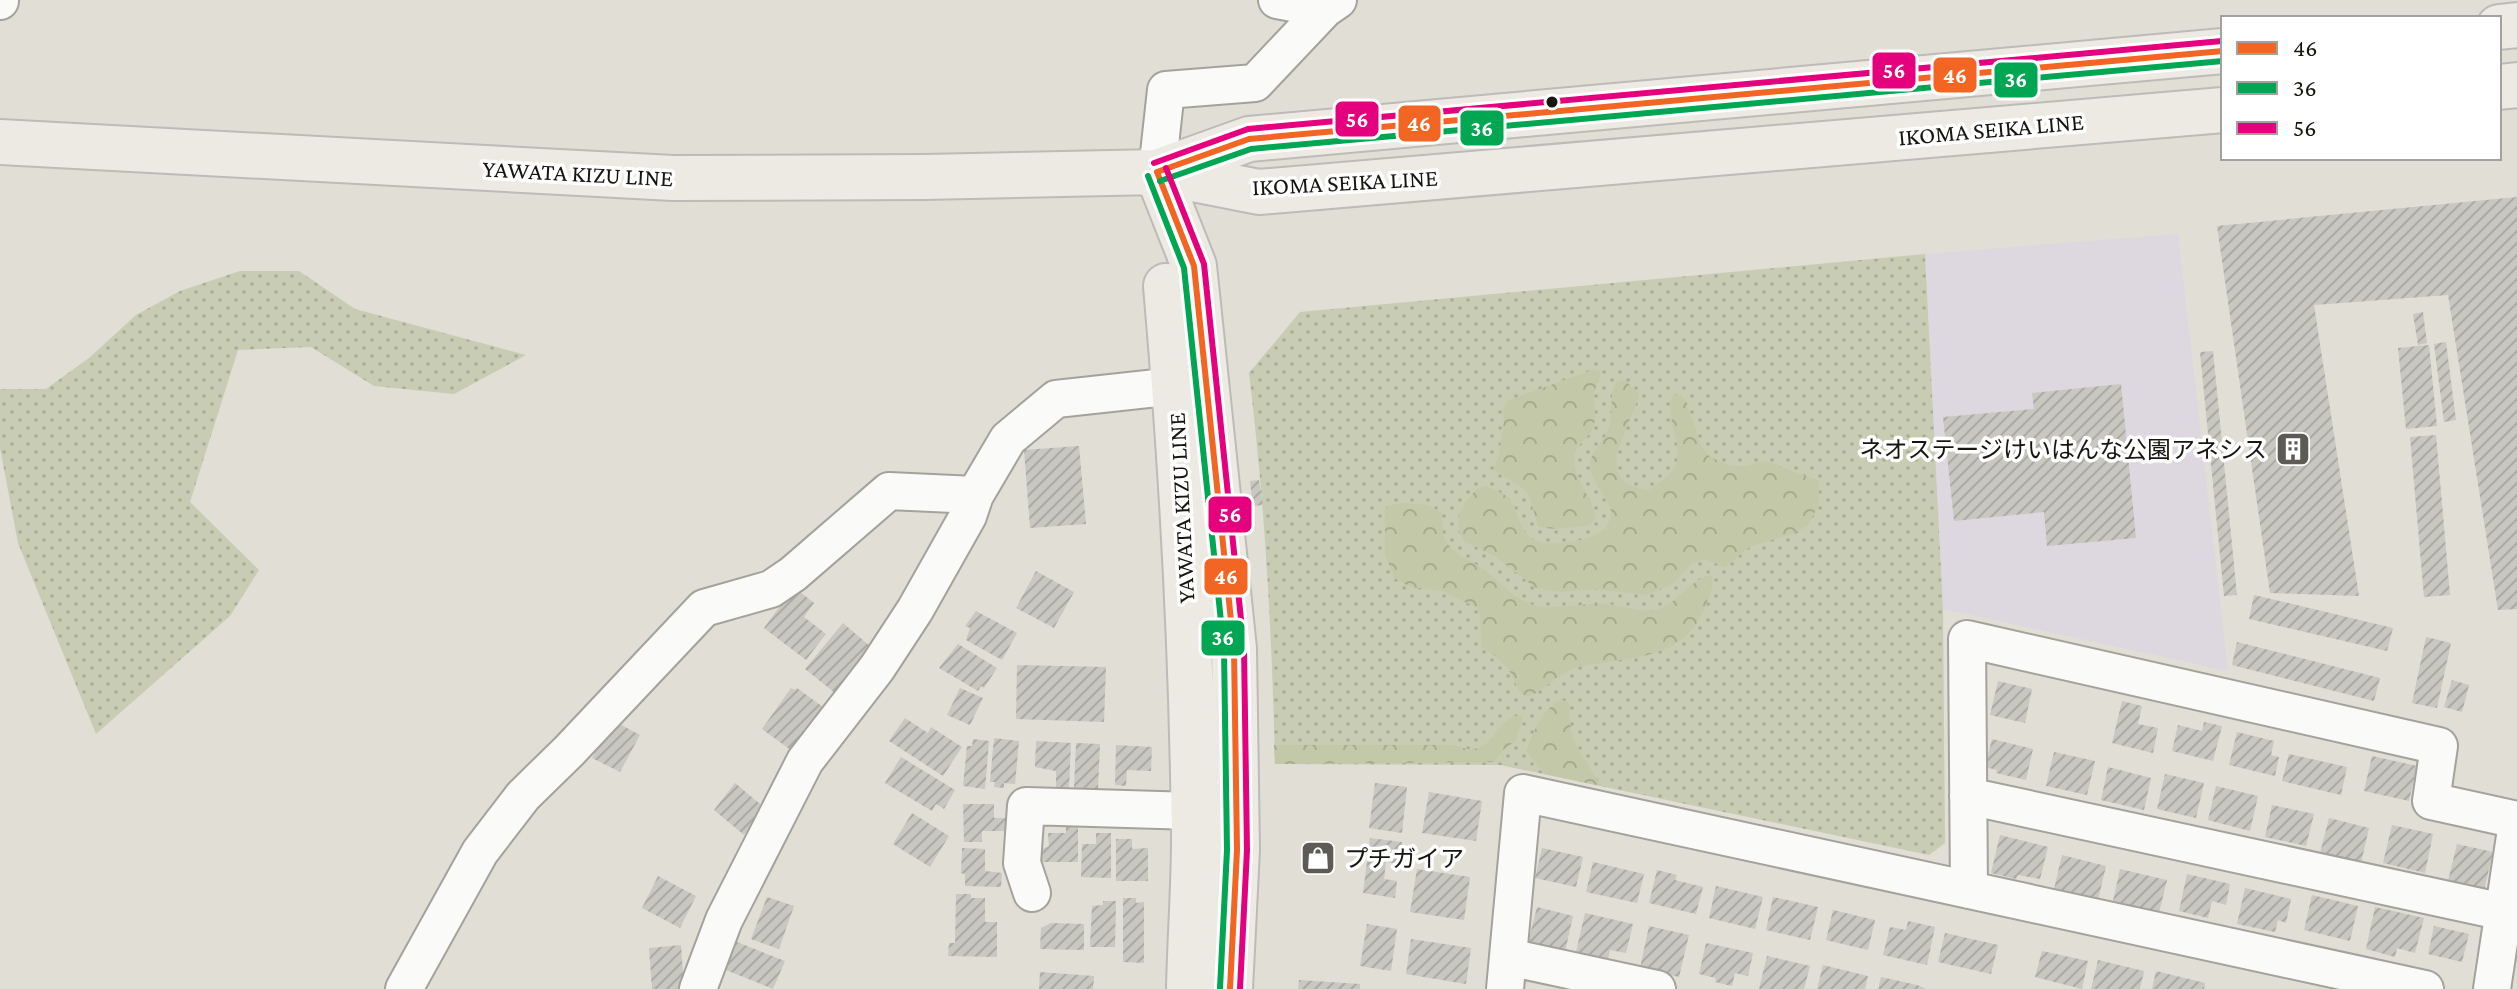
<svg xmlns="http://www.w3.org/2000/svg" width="2517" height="989" font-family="'Crimson Pro','Noto Sans JP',serif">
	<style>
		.commercial { fill: #ddd8df }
		.grass { fill: url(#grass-dots) }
		.forest { fill: url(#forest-crowns) }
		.building { fill: url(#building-hatch) }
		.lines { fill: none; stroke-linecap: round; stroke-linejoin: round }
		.minor-casing { stroke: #a3a29b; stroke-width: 40 }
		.major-casing { stroke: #bcbbb7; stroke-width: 48 }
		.minor { stroke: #fafaf9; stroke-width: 36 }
		.major { stroke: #edeae3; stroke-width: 44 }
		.bus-1-casing { stroke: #fff; stroke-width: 12 }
		.bus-2-casing { stroke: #fff; stroke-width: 12 }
		.bus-3-casing { stroke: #fff; stroke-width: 12 }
		.bus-1 { stroke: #f26522; stroke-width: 6 }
		.bus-2 { stroke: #00a651; stroke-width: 6 }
		.bus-3 { stroke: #e5007d; stroke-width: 6 }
		.bus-dot { fill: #16150f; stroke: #fff; stroke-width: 3 }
		.labels { text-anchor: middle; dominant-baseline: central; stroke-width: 7; stroke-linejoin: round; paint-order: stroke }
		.street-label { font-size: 24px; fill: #16150f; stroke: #fff }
		.poi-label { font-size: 24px; fill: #16150f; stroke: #fff; text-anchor: end }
		.line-badge { stroke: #fff; stroke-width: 3 }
		.badge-label { font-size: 22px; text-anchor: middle; font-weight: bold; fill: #fff }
	</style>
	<defs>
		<pattern id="grass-dots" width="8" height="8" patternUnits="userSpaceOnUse" patternTransform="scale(2)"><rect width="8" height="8" fill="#c7ccb3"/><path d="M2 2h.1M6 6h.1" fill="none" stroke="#aaae99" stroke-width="1.8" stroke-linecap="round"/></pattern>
		<pattern id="forest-crowns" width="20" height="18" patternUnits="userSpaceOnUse" patternTransform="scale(2)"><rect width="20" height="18" fill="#c2c8a8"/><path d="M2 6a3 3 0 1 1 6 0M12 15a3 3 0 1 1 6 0" fill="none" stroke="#a6ab8f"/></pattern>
		<pattern id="building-hatch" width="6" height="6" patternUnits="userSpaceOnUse" patternTransform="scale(2)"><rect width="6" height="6" fill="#c8c7c0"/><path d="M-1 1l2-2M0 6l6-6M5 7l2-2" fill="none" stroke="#abaaa4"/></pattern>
	</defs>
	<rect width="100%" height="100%" fill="#e0ded5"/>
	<path class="commercial" d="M2178,234L2228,671L1943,609L1925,254Z"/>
	<path class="grass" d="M1925,254L1943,609L1945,843L1929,855L1500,765L1275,764C1272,633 1265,504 1249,373L1300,312Z
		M240,271H299L355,309L526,355L454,394L374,386L311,347L238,350L190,502L259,570L230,616L96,734L18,543L0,448V389H46L89,358L136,315L180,291Z"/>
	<path class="forest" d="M1592,370L1599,371L1601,375C1588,400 1598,403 1594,425C1591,438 1575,444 1574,458C1573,477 1592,497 1596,518L1589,525C1571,526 1555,532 1538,526L1529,495L1520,486L1493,470L1499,455L1504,421L1503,409L1507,401Z
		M1625,380L1639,394C1634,423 1586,482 1648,490C1705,458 1661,436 1673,395H1681L1687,403L1701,446L1710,457L1731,466H1747L1765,461L1819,481V505L1807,526L1792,534L1751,546L1725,567L1704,559L1692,563L1671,585L1645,595L1596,589L1561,592L1536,588L1493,555L1466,542L1459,533V515L1465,502L1476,490L1485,486C1528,499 1508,519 1533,539C1546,549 1595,541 1605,528C1609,524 1611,516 1611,510C1606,497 1595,485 1591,471C1586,456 1602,444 1608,431C1615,415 1608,398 1616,382Z
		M1402,503L1427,505L1441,512C1444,521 1440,532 1446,541C1455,557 1471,559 1484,570C1501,582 1513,599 1534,605C1558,611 1583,602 1607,604C1623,605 1639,613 1655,610C1678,605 1689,579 1711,575C1715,585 1710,594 1706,604C1685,665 1624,655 1575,668C1562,671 1537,697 1527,696C1517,694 1515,679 1510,672C1502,661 1494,654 1482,647L1480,615L1477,608L1443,591L1410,587L1394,578L1385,553V512L1388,506Z
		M1561,699L1569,703L1571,732L1580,752L1601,786L1545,774L1526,751C1535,729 1541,712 1561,699Z
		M1521,715L1523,719L1515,741L1503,750L1494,762L1275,764L1274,745H1452C1457,746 1465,749 1470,749C1495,750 1497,717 1521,715Z"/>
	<path class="building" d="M2517,197V609L2498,610L2448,295L2314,305L2359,596L2270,593L2217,226Z
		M2423,312L2427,343L2418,345L2413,314Z
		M2446,342L2456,420L2444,422L2434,344Z
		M2429,345L2437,426L2406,429L2398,348Z
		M2213,351L2237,595L2224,596L2200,352Z
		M2121,384L2136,538L2047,546L2044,512L1954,521L1943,417L2034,409L2032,393Z
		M2436,435L2450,595L2424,597L2410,437Z
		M1079,446L1086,524L1030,528L1024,450Z
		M1259,480L1263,505L1253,506L1250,481Z
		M1036,571L1074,592L1054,628L1016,608Z
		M794,587L814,603L804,617L826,634L806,660L764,628Z
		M2254,595L2393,628L2387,651L2249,619Z
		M976,611L1017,633L1002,660L966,640L970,628L965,626Z
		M843,623L872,648L835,693L805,669Z
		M2426,637L2451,643L2437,708L2412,703Z
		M2237,642L2380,678L2374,701L2232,665Z
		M958,644L997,668L984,688L981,686L978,691L939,668Z
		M1017,665L1106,667L1104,722L1016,719Z
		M2452,680L2469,685L2462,712L2444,707Z
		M1998,681L2032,689L2025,723L1990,715Z
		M791,688L795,690L797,688L823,707L792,751L762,729Z
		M960,688L983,698L970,725L947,715Z
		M2122,701L2142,706L2138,724L2158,728L2153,753L2112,743Z
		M905,718L928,733L931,727L962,747L943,776L889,741Z
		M612,720L640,735L620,772L592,758Z
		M2204,722L2222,726L2213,761L2172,751L2178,725L2202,731Z
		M2237,732L2274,741L2271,755L2279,757L2275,776L2229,765Z
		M994,738L1019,741L1015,784L1004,783V788L994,787L995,782H990Z
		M973,739L989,741L985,789L963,786L967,746H972Z
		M1992,739L2033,749L2026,780L1996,773L1997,770L1985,767Z
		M1036,741L1071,743L1069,788L1056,787V771L1035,767Z
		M1076,743L1100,744L1098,789L1074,788Z
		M1116,745L1152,747L1151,771L1127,770L1126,786L1115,785Z
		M2054,752L2095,761L2087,795L2046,786Z
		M2289,754L2347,767L2341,795L2282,781Z
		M2372,756L2417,766L2409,801L2364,791Z
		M901,757L955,790L944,809L936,804L932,811L885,783Z
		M2108,767L2151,778L2144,810L2101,800Z
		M2165,774L2204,783L2196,818L2157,809Z
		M735,783L766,809L744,835L714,810Z
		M1375,783L1407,787L1402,833L1369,828Z
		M2216,786L2258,796L2250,831L2208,820Z
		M1429,792L1482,801L1476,841L1422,833Z
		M963,804H994V818H1006V831H982V842H964Z
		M2272,805L2314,814L2306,846L2265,837Z
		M912,813L949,836L930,867L893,844Z
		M2329,818L2369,828L2361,863L2320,853Z
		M1066,823L1078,824V862H1040V850L1049,846L1048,833H1066Z
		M2392,825L2433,834L2425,873L2383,863Z
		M1096,833H1111V878L1081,877L1082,844H1096Z
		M2000,835L2048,847L2040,879L2018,875L2016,879L1991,873Z
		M1370,838L1402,842L1399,864L1386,862L1384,879L1397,881L1395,898L1363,893Z
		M1116,839H1132V849L1148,848V881H1116Z
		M2457,844L2493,852L2484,890L2448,881Z
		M962,848L985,849V871L1002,873L1001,887L965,886V874L961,873Z
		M1542,848L1583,857L1576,887L1535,878Z
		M2062,855L2106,866L2098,900L2054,889Z
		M1593,862L1644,874L1637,903L1586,892Z
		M1417,869L1470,877L1464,920L1410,912Z
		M2120,869L2167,880L2159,913L2113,901Z
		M1657,870L1677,875L1675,880L1703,887L1696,914L1649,903Z
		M2187,874L2230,884L2226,905L2212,901L2208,918L2179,911Z
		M658,876L696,896L680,928L642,908Z
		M1716,886L1763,897L1755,929L1709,918Z
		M2245,888L2291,899L2286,923L2278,920L2275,932L2237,924Z
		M956,894H971V898H985V922H997V957L948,956L949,943H955Z
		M2312,895L2358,906L2350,941L2304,930Z
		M767,897L794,906L779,949L751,939Z
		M1773,897L1818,907L1810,940L1766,930Z
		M1123,898H1136V903L1144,902V963L1123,962Z
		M1103,901H1116L1115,947H1090L1092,906L1103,905Z
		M1537,907L1573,916L1564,956L1527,947Z
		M2375,907L2424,918L2415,953L2397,948L2395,957L2366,949Z
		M1833,910L1875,920L1868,950L1826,940Z
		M1585,913L1633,924L1626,953L1610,950L1608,959L1576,952Z
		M1908,921L1935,927L1927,965L1883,955L1890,927L1906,930Z
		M1051,923L1084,924V950L1040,949L1041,928Z
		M1367,924L1397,929L1391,971L1360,966Z
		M1649,926L1689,935L1679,977L1640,968Z
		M2434,926L2469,934L2462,962L2428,954Z
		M1945,933L1998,945L1991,974L1938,962Z
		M1411,939L1471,948L1466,984L1406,974Z
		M732,940L785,961L773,989L721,968Z
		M1706,943L1753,953L1748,976L1735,973L1732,986L1715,982L1716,978L1699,974Z
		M681,945L684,989H652L649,948Z
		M2042,951L2088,961L2082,989L2035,977Z
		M1767,956L1810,966L1804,989H1759Z
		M2098,960L2144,971L2140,989H2091Z
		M1823,965L1868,976L1865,989H1817Z
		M2156,971L2205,983L2204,989H2152Z
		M1040,972L1094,976L1093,989H1039Z
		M1881,977L1917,985L1927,989H1878Z
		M1299,980L1360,984V989H1298Z"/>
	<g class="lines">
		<g class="minor-casing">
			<path id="minor" d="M1277,0L1325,9
				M0,1V0
				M1157,172L1166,90L1255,83L1325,9L1338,0
				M1968,796L2504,912
				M1969,890L1967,639L2439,746L2431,801L2517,820
				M1032,893L1022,863L1026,806L1193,811
				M1508,957L1657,989
				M404,989L480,852L523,796L569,751L704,608L771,589L793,574L889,491L975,495
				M698,989L724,920L805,761L877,668L915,610L968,516L975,495L1008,439L1056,399L1175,386
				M1505,989L1523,793L2425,989
				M2492,989L2517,823"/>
		</g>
		<g class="major-casing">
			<path id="major" d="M2499,27L2517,25
				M2499,87L2517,85
				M0,142L673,178L924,177L1157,172L1259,192L2223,110
				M1157,172L1249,139L2223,51
				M1157,172L1194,266L1234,649L1237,850L1230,989
				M1166,286C1182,469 1192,653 1194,837C1194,888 1190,939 1189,989"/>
		</g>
		<use href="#minor" class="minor"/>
		<use href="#major" class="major"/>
		<g class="bus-1-casing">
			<path id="bus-1" d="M1157,172L1249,139L2223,51
				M1157,172L1194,266L1234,649L1237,850L1230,989"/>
		</g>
		<g class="bus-2-casing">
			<path id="bus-2" d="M1148,176L1184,268L1224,650L1227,850L1220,988
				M1160,181L1251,149L2223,61"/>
		</g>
		<g class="bus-3-casing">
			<path id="bus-3" d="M1154,163L1248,129L2222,41
				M1166,168L1204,264L1244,648L1247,850L1240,989"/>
		</g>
		<use href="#bus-1" class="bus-1"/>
		<use href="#bus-2" class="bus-2"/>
		<use href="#bus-3" class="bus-3"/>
	</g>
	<defs>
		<g id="building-square" transform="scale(1.8)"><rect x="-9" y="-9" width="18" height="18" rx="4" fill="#5d5b54" stroke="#fff"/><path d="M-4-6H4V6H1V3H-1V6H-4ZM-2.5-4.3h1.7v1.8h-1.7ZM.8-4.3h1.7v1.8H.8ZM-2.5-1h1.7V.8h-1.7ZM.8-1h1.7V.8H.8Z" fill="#fff"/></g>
		<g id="shop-square" transform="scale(1.8)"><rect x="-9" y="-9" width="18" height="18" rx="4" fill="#5d5b54" stroke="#fff"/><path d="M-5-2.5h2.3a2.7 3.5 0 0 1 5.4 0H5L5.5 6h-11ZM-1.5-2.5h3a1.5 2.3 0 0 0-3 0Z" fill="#fff"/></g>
	</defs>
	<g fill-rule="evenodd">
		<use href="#building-square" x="2293" y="449"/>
		<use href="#shop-square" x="1318" y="858"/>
	</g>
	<circle class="bus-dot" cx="1552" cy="102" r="7"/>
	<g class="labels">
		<g class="street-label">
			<text transform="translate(1991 129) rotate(-5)">IKOMA SEIKA LINE</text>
			<text transform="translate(578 173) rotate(3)">YAWATA KIZU LINE</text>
			<text transform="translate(1345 182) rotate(-3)">IKOMA SEIKA LINE</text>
			<text transform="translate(1181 508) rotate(-93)">YAWATA KIZU LINE</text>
		</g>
		<g class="poi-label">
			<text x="2267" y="449">ネオステージけいはんな公園アネシス</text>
			<text x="1344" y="858" text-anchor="start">プチガイア</text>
		</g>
	</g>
	<g class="line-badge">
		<rect x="1871" y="51" width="46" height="39" rx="8" fill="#e5007d"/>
		<rect x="1932" y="56" width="46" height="38" rx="8" fill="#f26522"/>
		<rect x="1993" y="61" width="46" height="38" rx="8" fill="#00a651"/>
		<rect x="1334" y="100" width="46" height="38" rx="8" fill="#e5007d"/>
		<rect x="1397" y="104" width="45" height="39" rx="8" fill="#f26522"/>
		<rect x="1459" y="109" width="46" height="38" rx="8" fill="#00a651"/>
		<rect x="1207" y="495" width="46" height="39" rx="8" fill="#e5007d"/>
		<rect x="1203" y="557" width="46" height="39" rx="8" fill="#f26522"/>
		<rect x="1200" y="619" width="46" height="38" rx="8" fill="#00a651"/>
	</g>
	<g class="badge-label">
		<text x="1894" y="78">56</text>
		<text x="1955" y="83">46</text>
		<text x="2016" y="87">36</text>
		<text x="1357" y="127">56</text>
		<text x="1419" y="131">46</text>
		<text x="1482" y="136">36</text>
		<text x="1230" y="522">56</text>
		<text x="1226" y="584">46</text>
		<text x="1223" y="645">36</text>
	</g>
	<rect x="2221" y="16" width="280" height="144" fill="#ffffff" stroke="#a2a19f" stroke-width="2"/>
	<rect x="2237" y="42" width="40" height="12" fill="#f26522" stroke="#a2a19f" stroke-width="2"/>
	<text x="2293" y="56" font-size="24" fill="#16150f">46</text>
	<rect x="2237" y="82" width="40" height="12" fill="#00a651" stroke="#a2a19f" stroke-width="2"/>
	<text x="2293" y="96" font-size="24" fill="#16150f">36</text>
	<rect x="2237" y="122" width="40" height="12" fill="#e5007d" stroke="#a2a19f" stroke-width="2"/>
	<text x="2293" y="136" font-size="24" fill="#16150f">56</text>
</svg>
